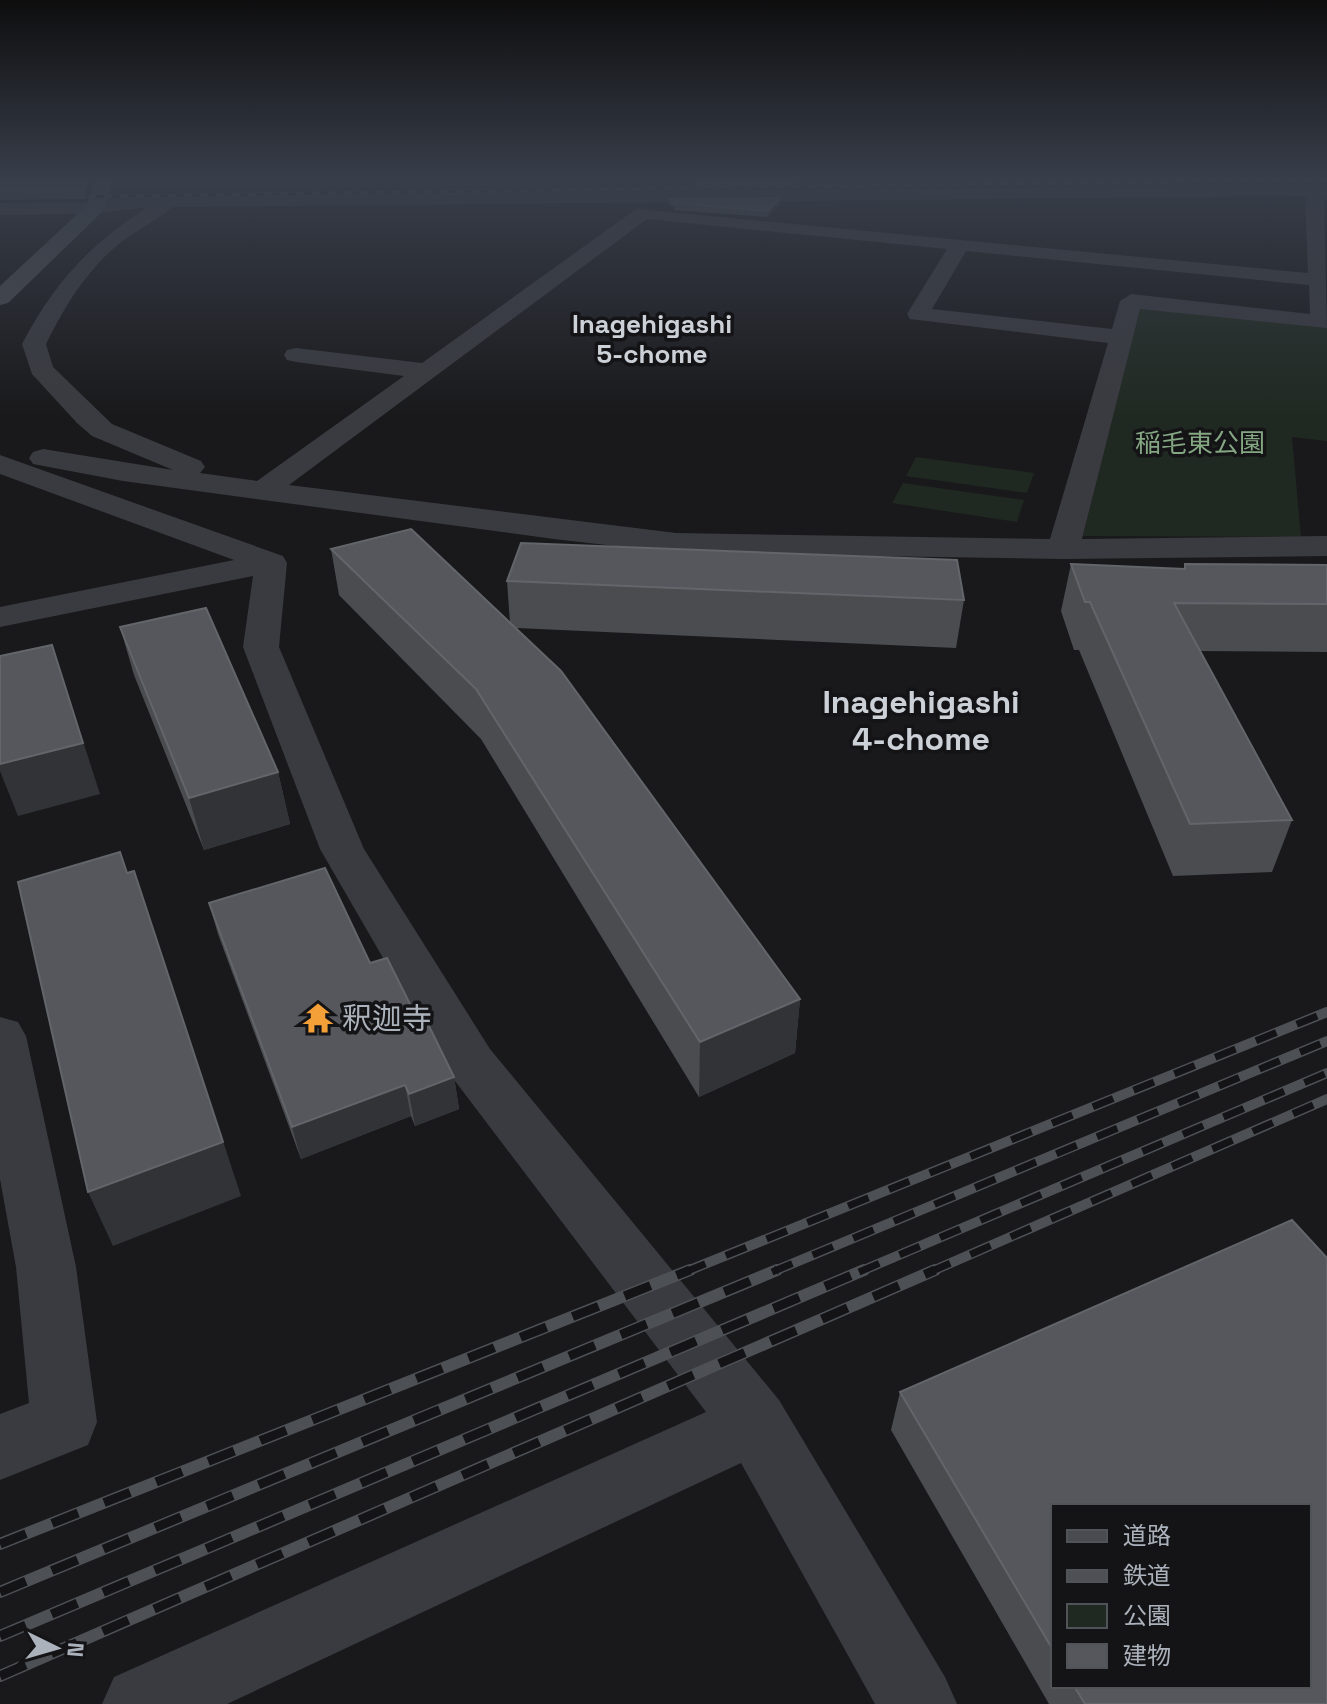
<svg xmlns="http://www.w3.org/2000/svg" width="1327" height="1704" font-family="'Space Grotesk','Noto Sans JP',sans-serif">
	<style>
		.green { fill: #202921 }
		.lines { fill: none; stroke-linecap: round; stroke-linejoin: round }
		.stream { fill: #2e3a3f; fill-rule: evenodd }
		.minor { fill: #3a3b40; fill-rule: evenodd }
		.secondary { fill: #484b50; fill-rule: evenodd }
		.rail-far2-casing { stroke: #4d5055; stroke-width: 4 }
		.rail-far1-casing { stroke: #4d5055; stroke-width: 10 }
		.rail-casing { stroke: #4d5055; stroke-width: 12 }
		.rail-far2 { stroke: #141416; stroke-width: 3; stroke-dasharray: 8; stroke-linecap: butt }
		.rail-far1 { stroke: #141416; stroke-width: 7; stroke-dasharray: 22; stroke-linecap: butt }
		.rail { stroke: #141416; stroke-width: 9; stroke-dasharray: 28; stroke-linecap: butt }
		.wall { fill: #4a4c50; fill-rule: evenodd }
		.shaded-wall { fill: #323336 }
		.building { fill: #55575c; stroke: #62656a; stroke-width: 2 }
		.labels { text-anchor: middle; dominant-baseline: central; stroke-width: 7; stroke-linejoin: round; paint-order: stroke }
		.far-neighbourhood-label { font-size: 26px; font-weight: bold; fill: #ccd0d7; stroke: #141416 }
		.far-park-label { font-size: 26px; fill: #84a682; stroke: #141416 }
		.poi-label { font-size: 30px; fill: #abb2bb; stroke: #141416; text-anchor: start }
		.neighbourhood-label { font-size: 32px; font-weight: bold; fill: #ccd0d7; stroke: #141416 }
	</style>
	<rect width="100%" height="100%" fill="#19191b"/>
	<path class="green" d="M1139,305L1327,327V441L1292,437L1301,537L1083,536Z
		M916,457L1034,473L1027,493L906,476Z
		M903,483L1024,500L1017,522L892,503Z"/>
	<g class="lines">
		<path class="stream" d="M1298,179H1307L1327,185V189Z"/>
		<path class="minor" d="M1327,185V199H1324L1327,328L1140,309L1082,539L1327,536V556L1063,559L676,553L554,539L123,481L33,464L29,458L33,452L43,449L173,470L92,436L77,423L32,374L22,344C54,283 90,244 148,207L95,214L0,215V203L95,202L140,196ZM1305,196L1308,273L636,209L422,363L296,348L287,350L284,355L287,360L296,362L404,376L257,481L200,473L205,467L201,461L112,424L53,367L46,344C65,305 90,265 125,239C141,228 158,219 173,207ZM647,219L947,249L907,314L910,319L1108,343L1050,539L676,533L289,485ZM966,251L1309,285L1310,314L1131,294L1120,301L1112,329L932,309Z
			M0,455L283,556L287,563L279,647L364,849L490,1049L779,1400L945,1677L957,1704H875L741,1463L227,1704H102L114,1677L706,1412L452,1077L320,849L243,647L253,576L0,627V607L234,560L0,474Z
			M0,1017L18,1022L26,1036L76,1267L97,1422L88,1445L0,1480V1414L29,1403L16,1267L0,1179Z"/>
		<path class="secondary" d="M94,179H112L110,196L102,212L8,303L0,305V286L87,205Z"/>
		<g class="rail-far2-casing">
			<path id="rail-far2" d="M64,197L1327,179"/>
		</g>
		<g class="rail-far1-casing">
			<path id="rail-far1" d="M685,1272L1327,1012
				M772,1272L1327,1041
				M859,1272L1327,1073
				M930,1272L1327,1099"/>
		</g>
		<g class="rail-casing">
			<path id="rail" d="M0,1544L690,1270
				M0,1592L777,1270
				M0,1636L864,1270
				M0,1676L935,1270"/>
		</g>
		<use href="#rail-far2" class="rail-far2"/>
		<use href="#rail-far1" class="rail-far1"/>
		<use href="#rail" class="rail"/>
	</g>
	<path class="wall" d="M0,179H91L85,199L0,200Z
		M797,181L796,187L696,188V182Z
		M669,199L780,204L767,217L674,210V206L669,205Z
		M331,549L510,623L507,581L964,600L956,648L517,628L800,999L795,1053L699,1097L481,739L339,595Z
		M1071,564L1184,569L1185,564L1327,565V652L1200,651L1292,820L1272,872L1173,876L1079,650H1074L1061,611Z
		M120,627L278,772L290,824L204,850L134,675Z
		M209,903L370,963L422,1028L454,1077L459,1109L415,1126L411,1116L301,1159L218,934Z
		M1292,1220L1327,1258V1704H1049L891,1430L900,1392ZM1053,1506H1309V1686H1053Z"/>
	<path class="shaded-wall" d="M87,179H91L85,199L83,191Z
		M780,198V204L767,217L768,211Z
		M52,645L100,794L18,816L0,771V764Z
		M278,772L290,824L204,850L189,798Z
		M152,924L241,1196L113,1246L88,1192Z
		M800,999L795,1053L699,1097L700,1042Z
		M454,1077L459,1109L415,1126L409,1094Z
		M405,1085L411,1116L301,1159L292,1127Z"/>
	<path class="building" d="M0,179H87L83,191H0Z
		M701,179H787L797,181L696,182Z
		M780,198L768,211L674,203L678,200L669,199Z
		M411,529L561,671L800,999L700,1042L476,689L331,549Z
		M521,543L957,560L964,600L507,581Z
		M1071,564L1185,569V564L1327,565V604L1174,603L1292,820L1190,824L1090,602H1085Z
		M206,608L278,772L189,798L120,627Z
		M52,645L83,743L0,764V656Z
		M120,852L127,873L134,871L223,1142L88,1192L18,882Z
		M325,868L370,963L387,958L422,1028L429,1026L454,1077L409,1094L405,1085L292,1127L209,903Z
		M1292,1220L1327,1258V1704H1085L1074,1686H1309V1506H1053V1650L900,1392Z"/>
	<linearGradient id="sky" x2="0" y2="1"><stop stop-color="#0e0e0f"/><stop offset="0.43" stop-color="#383e4a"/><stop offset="1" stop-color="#383e4a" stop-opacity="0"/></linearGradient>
	<rect width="1327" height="417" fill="url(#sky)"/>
	<defs>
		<g id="temple-bare" transform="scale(2.4)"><path d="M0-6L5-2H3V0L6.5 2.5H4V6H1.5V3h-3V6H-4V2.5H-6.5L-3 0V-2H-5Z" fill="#f4a038" stroke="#141416" stroke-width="2.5" paint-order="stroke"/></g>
	</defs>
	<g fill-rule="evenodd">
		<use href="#temple-bare" x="318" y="1018"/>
	</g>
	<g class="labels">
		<g class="far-neighbourhood-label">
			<text x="652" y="324">Inagehigashi<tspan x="652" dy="30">5-chome</tspan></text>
		</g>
		<g class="far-park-label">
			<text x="1200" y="443">稲毛東公園</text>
		</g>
		<g class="poi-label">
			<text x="342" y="1018">釈迦寺</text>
		</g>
		<g class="neighbourhood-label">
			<text x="921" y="702">Inagehigashi<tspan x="921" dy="37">4-chome</tspan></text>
		</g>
	</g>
	<rect x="1051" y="1504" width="260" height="184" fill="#141416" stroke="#505358" stroke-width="2"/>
	<rect x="1067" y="1530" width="40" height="12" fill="#484b50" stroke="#505358" stroke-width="2"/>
	<text x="1123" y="1544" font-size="24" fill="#abb2bb">道路</text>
	<rect x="1067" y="1570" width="40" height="12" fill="#4d5055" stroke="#505358" stroke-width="2"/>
	<text x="1123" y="1584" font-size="24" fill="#abb2bb">鉄道</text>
	<rect x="1067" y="1604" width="40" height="24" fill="#202921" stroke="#505358" stroke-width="2"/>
	<text x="1123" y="1624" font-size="24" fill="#abb2bb">公園</text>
	<rect x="1067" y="1644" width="40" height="24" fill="#55575c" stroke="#505358" stroke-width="2"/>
	<text x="1123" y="1664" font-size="24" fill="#abb2bb">建物</text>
	<g transform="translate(56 1648) rotate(95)" stroke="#141416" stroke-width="6" paint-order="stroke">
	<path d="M0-6L14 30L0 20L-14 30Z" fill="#abb2bb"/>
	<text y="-12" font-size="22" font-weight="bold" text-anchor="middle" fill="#abb2bb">N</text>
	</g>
</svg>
